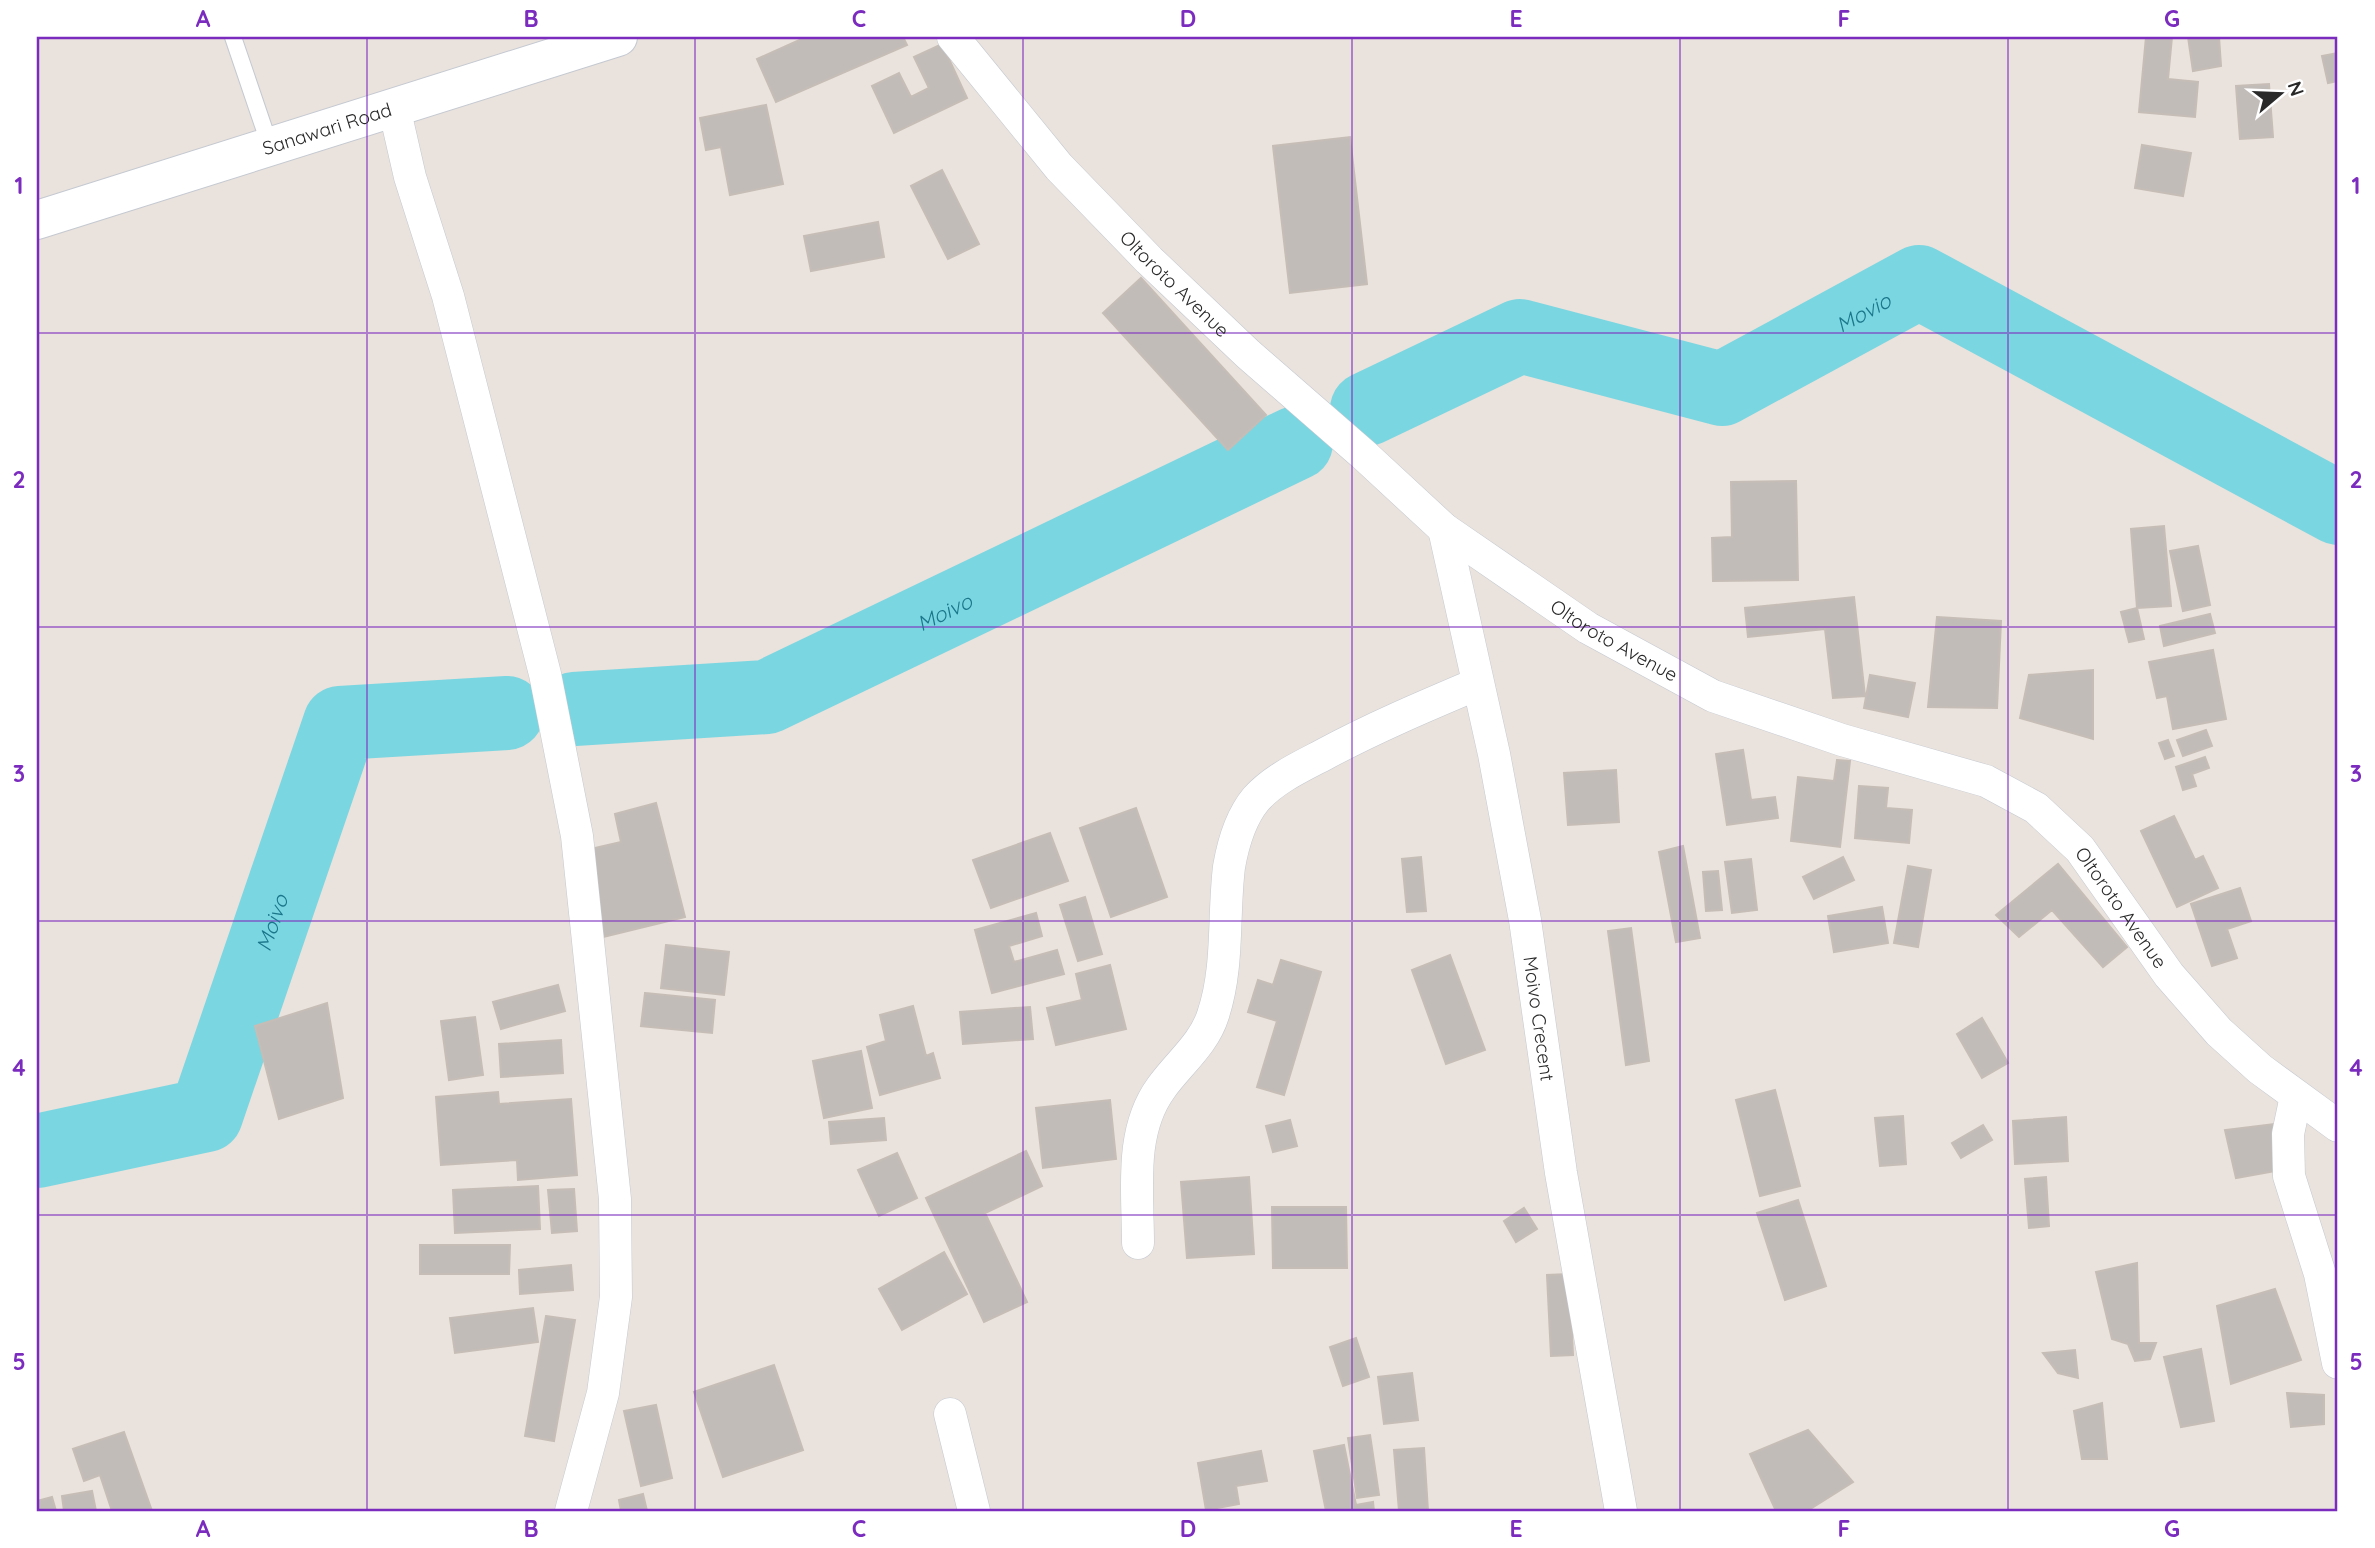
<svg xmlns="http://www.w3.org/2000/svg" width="2375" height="1548" font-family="Quicksand,sans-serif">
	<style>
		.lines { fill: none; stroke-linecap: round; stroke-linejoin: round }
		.river { stroke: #7ad6e1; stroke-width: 74 }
		.building { fill: #c2bcb9; stroke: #c5bdb6; stroke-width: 2 }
		.service-casing { stroke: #c4c9d1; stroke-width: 18 }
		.minor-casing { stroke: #c4c9d1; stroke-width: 33 }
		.tertiary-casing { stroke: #c4c9d1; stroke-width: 40 }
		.service { stroke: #fff; stroke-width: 16 }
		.minor { stroke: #fff; stroke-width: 32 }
		.tertiary { stroke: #fff; stroke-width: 38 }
		.grid { fill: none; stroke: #7b2cbf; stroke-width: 2; stroke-opacity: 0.55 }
		.labels { text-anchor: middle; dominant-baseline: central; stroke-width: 7; stroke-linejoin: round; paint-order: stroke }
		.street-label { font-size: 19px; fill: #292929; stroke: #fff }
		.water-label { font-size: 21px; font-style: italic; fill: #1b768a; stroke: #fff }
		.neatline { fill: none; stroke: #7b2cbf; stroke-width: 2.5 }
		.grid-label { font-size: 23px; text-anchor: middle; font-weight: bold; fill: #7b2cbf }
	</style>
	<rect width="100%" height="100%" fill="#eae2dc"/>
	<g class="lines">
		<g class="river">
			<path id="s1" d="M1367,409L1520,336L1722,389L1919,282L2338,508"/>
			<path id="s2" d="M574,709L767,697L1296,443"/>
			<path id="s3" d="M37,1151L206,1115L340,723L507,713"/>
		</g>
	</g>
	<path class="building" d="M806,37H903L907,45L776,102L757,59Z
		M2146,37H2172L2168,79L2198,82L2195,117L2139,112Z
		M2188,37H2219L2221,66L2193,71Z
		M942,44L967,98L894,133L872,86L899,73L911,97L929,88L914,57Z
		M2338,53V81L2328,83L2322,56Z
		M2269,84L2273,137L2240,139L2236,86Z
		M766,105L783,184L730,195L721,147L706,150L700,118Z
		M1350,137L1367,284L1290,293L1273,146Z
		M2142,145L2191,153L2183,196L2135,188Z
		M942,170L979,244L948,259L911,186Z
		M878,222L884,257L811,271L804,236Z
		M1141,278L1266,415L1228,450L1103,313Z
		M1796,481L1798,580L1713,581L1712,538L1732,537L1731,482Z
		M2164,526L2171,606L2137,608L2131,529Z
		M2198,546L2210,605L2183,611L2170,551Z
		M1854,597L1865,696L1833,698L1825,629L1748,637L1745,608Z
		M2137,608L2144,639L2129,642L2121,612Z
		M2210,614L2215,633L2164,646L2160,626Z
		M1937,617L2001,621L1997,708L1928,707Z
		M2213,650L2226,719L2173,729L2167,696L2157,698L2149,662Z
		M2093,670V739L2020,718L2029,675Z
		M1870,675L1915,683L1908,717L1864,708Z
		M2206,730L2212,746L2183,756L2177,740Z
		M2168,740L2174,756L2165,759L2159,743Z
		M1743,750L1751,800L1775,797L1778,818L1727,825L1716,754Z
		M2205,757L2209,768L2192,774L2196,786L2183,790L2176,767Z
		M1837,760L1850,761L1840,847L1791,841L1798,777L1834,781Z
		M1616,770L1619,822L1568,825L1564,773Z
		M1859,786L1888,788L1886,808L1912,810L1909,843L1855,838Z
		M656,803L685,917L603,937L582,851L621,842L615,814Z
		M1136,808L1167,897L1111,917L1080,828Z
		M2174,816L2195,860L2203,856L2218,888L2177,907L2141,831Z
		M1050,833L1068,881L991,908L973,860Z
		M1683,846L1700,938L1676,942L1659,852Z
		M1421,857L1426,911L1407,912L1402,859Z
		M1843,857L1854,880L1814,899L1803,877Z
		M1751,859L1757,910L1732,913L1725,862Z
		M2058,864L2127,947L2103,967L2052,910L2019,937L1996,915Z
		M1908,866L1931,870L1918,947L1894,943Z
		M1718,871L1722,910L1706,911L1703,872Z
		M2240,888L2251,921L2227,929L2237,958L2212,966L2191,904Z
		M1085,897L1102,954L1078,961L1060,905Z
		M1882,907L1888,943L1834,952L1828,916Z
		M1036,913L1042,936L1009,946L1014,962L1057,950L1064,974L992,993L975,930Z
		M1631,928L1649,1061L1626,1065L1608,931Z
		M666,945L729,952L724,995L661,988Z
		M1450,955L1485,1050L1446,1064L1412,970Z
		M1281,960L1321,972L1284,1095L1257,1087L1277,1021L1248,1012L1258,980L1273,985Z
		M1110,965L1126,1029L1056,1045L1047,1008L1082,1000L1076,974Z
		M558,985L565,1011L501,1029L493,1002Z
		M645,993L715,1000L712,1033L641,1026Z
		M327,1003L343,1098L279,1119L255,1026Z
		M913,1006L926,1056L933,1053L940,1078L880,1095L867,1047L886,1041L880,1015Z
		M1030,1007L1033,1039L963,1044L960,1012Z
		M475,1017L483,1075L449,1080L441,1021Z
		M1982,1018L2008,1063L1982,1078L1957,1034Z
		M561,1040L563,1073L501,1077L499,1044Z
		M861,1051L872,1108L824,1118L813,1061Z
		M1775,1090L1800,1186L1760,1196L1736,1100Z
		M498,1092L499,1104L571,1099L577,1175L518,1180L517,1160L441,1165L436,1097Z
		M1110,1100L1116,1159L1043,1168L1036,1108Z
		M1903,1116L1906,1164L1880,1166L1875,1118Z
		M2066,1117L2068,1161L2015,1164L2013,1121Z
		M884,1118L886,1140L831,1144L829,1122Z
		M1290,1120L1297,1146L1273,1152L1266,1126Z
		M2274,1124L2281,1170L2236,1178L2225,1130Z
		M1983,1125L1992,1140L1961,1158L1952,1143Z
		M1026,1151L1042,1186L985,1213L1027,1302L984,1322L926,1198Z
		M897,1153L917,1198L879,1216L858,1170Z
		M1249,1177L1254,1254L1187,1258L1181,1182Z
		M2046,1177L2049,1226L2029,1228L2025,1179Z
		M538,1186L540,1229L455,1233L453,1190Z
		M574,1189L577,1231L552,1233L548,1190Z
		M1798,1200L1826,1286L1785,1300L1757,1213Z
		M1272,1207H1346L1347,1268H1273Z
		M1524,1208L1537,1229L1516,1242L1504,1221Z
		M420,1245H510L509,1274H420Z
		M944,1252L967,1294L902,1330L879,1289Z
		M2137,1263L2139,1343H2156L2150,1359L2135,1361L2128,1344L2112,1339L2096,1272Z
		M571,1265L573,1290L520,1294L519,1270Z
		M1569,1274L1573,1355L1551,1356L1547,1275Z
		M2275,1289L2301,1360L2231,1384L2217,1306Z
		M533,1308L538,1342L455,1353L450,1318Z
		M546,1316L575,1320L554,1441L525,1436Z
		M1356,1338L1369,1377L1343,1386L1330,1347Z
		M2201,1349L2214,1421L2181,1427L2164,1357Z
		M2075,1350L2078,1378L2058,1373L2043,1353Z
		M774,1365L803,1450L723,1477L694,1392Z
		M1412,1373L1418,1420L1384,1424L1378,1377Z
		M2287,1393L2324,1395V1424L2291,1427Z
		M2102,1403L2107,1459H2082L2074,1411Z
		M656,1405L672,1478L641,1486L624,1411Z
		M1808,1430L1853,1482L1807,1511H1776L1750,1454Z
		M124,1432L152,1511H112L100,1475L84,1481L73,1449Z
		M1370,1435L1379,1495L1357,1498L1348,1438Z
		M1344,1445L1356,1505L1373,1502L1374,1511H1326L1314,1451Z
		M1424,1448L1428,1511H1399L1394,1450Z
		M1261,1451L1267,1481L1236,1486L1239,1504L1206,1510L1198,1463Z
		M92,1491L96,1511H64L62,1496Z
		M643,1494L647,1511H621L619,1500Z
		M52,1497L56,1511H37V1501Z"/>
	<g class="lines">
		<g class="service-casing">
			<path id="service" d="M233,37L270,146"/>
		</g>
		<g class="minor-casing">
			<g id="minor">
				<path id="s4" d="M953,37L1059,167L1149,260L1248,354L1364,455L1444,529L1588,628L1713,696L1842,740L1986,781L2036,808L2080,849L2169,975L2219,1032L2260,1069L2338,1126"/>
				<path d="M394,107L410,177L448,296L545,674L577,836L615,1199L616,1297L603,1393L571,1511"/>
				<path id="s5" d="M1444,529L1494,754L1525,920L1561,1173L1621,1511"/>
				<path d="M2296,1096L2288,1134L2289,1176L2320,1274L2338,1363"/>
				<path d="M1138,1243C1138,1191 1129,1132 1161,1088C1178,1064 1204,1044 1213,1015C1229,967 1223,916 1229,867C1233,844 1241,817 1256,799C1274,779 1300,767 1323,755C1373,728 1425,706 1477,684"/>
				<path d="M950,1414L974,1511"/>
			</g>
		</g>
		<g class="tertiary-casing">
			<g id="tertiary">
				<path id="s6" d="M37,220L618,37"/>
			</g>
		</g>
		<use href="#service" class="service"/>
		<use href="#minor" class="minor"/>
		<use href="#tertiary" class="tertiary"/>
	</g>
	<path class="grid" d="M367,37V1511M695,37V1511M1023,37V1511M1352,37V1511M1680,37V1511M2008,37V1511M37,333H2338M37,627H2338M37,921H2338M37,1215H2338"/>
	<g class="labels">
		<g class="street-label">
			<text stroke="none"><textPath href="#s6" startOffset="304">Sanawari Road</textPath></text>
			<text stroke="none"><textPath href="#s4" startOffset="332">Oltoroto Avenue</textPath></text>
			<text stroke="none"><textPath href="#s4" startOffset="900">Oltoroto Avenue</textPath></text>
			<text stroke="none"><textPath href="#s4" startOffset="1488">Oltoroto Avenue</textPath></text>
			<text stroke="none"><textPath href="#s5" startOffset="499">Moivo Crecent</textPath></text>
		</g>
		<g class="water-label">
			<text stroke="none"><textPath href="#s1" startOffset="539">Movio</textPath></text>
			<text stroke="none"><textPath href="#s2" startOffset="390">Moivo</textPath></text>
			<text stroke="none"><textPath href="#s3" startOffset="376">Moivo</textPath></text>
		</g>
	</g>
	<rect width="2375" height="1548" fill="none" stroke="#ffffff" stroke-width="77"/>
	<g transform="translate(2280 94) rotate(71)" stroke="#ffffff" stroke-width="5" paint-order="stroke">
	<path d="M0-5L12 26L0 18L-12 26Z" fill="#292929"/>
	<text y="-10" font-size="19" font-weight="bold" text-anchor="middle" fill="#292929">N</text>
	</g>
	<rect x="38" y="38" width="2298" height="1472" class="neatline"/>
	<g class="grid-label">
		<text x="203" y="27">A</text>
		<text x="531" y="27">B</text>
		<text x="859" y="27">C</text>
		<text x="1188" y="27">D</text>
		<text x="1516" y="27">E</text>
		<text x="1844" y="27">F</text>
		<text x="2172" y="27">G</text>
		<text x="19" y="194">1</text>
		<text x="2356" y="194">1</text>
		<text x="19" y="488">2</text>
		<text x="2356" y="488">2</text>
		<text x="19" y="782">3</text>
		<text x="2356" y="782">3</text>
		<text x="19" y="1076">4</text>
		<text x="2356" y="1076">4</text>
		<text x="19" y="1370">5</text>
		<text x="2356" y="1370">5</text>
		<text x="203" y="1537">A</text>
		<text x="531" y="1537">B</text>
		<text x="859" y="1537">C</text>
		<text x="1188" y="1537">D</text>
		<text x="1516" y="1537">E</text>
		<text x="1844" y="1537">F</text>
		<text x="2172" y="1537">G</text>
	</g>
</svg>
